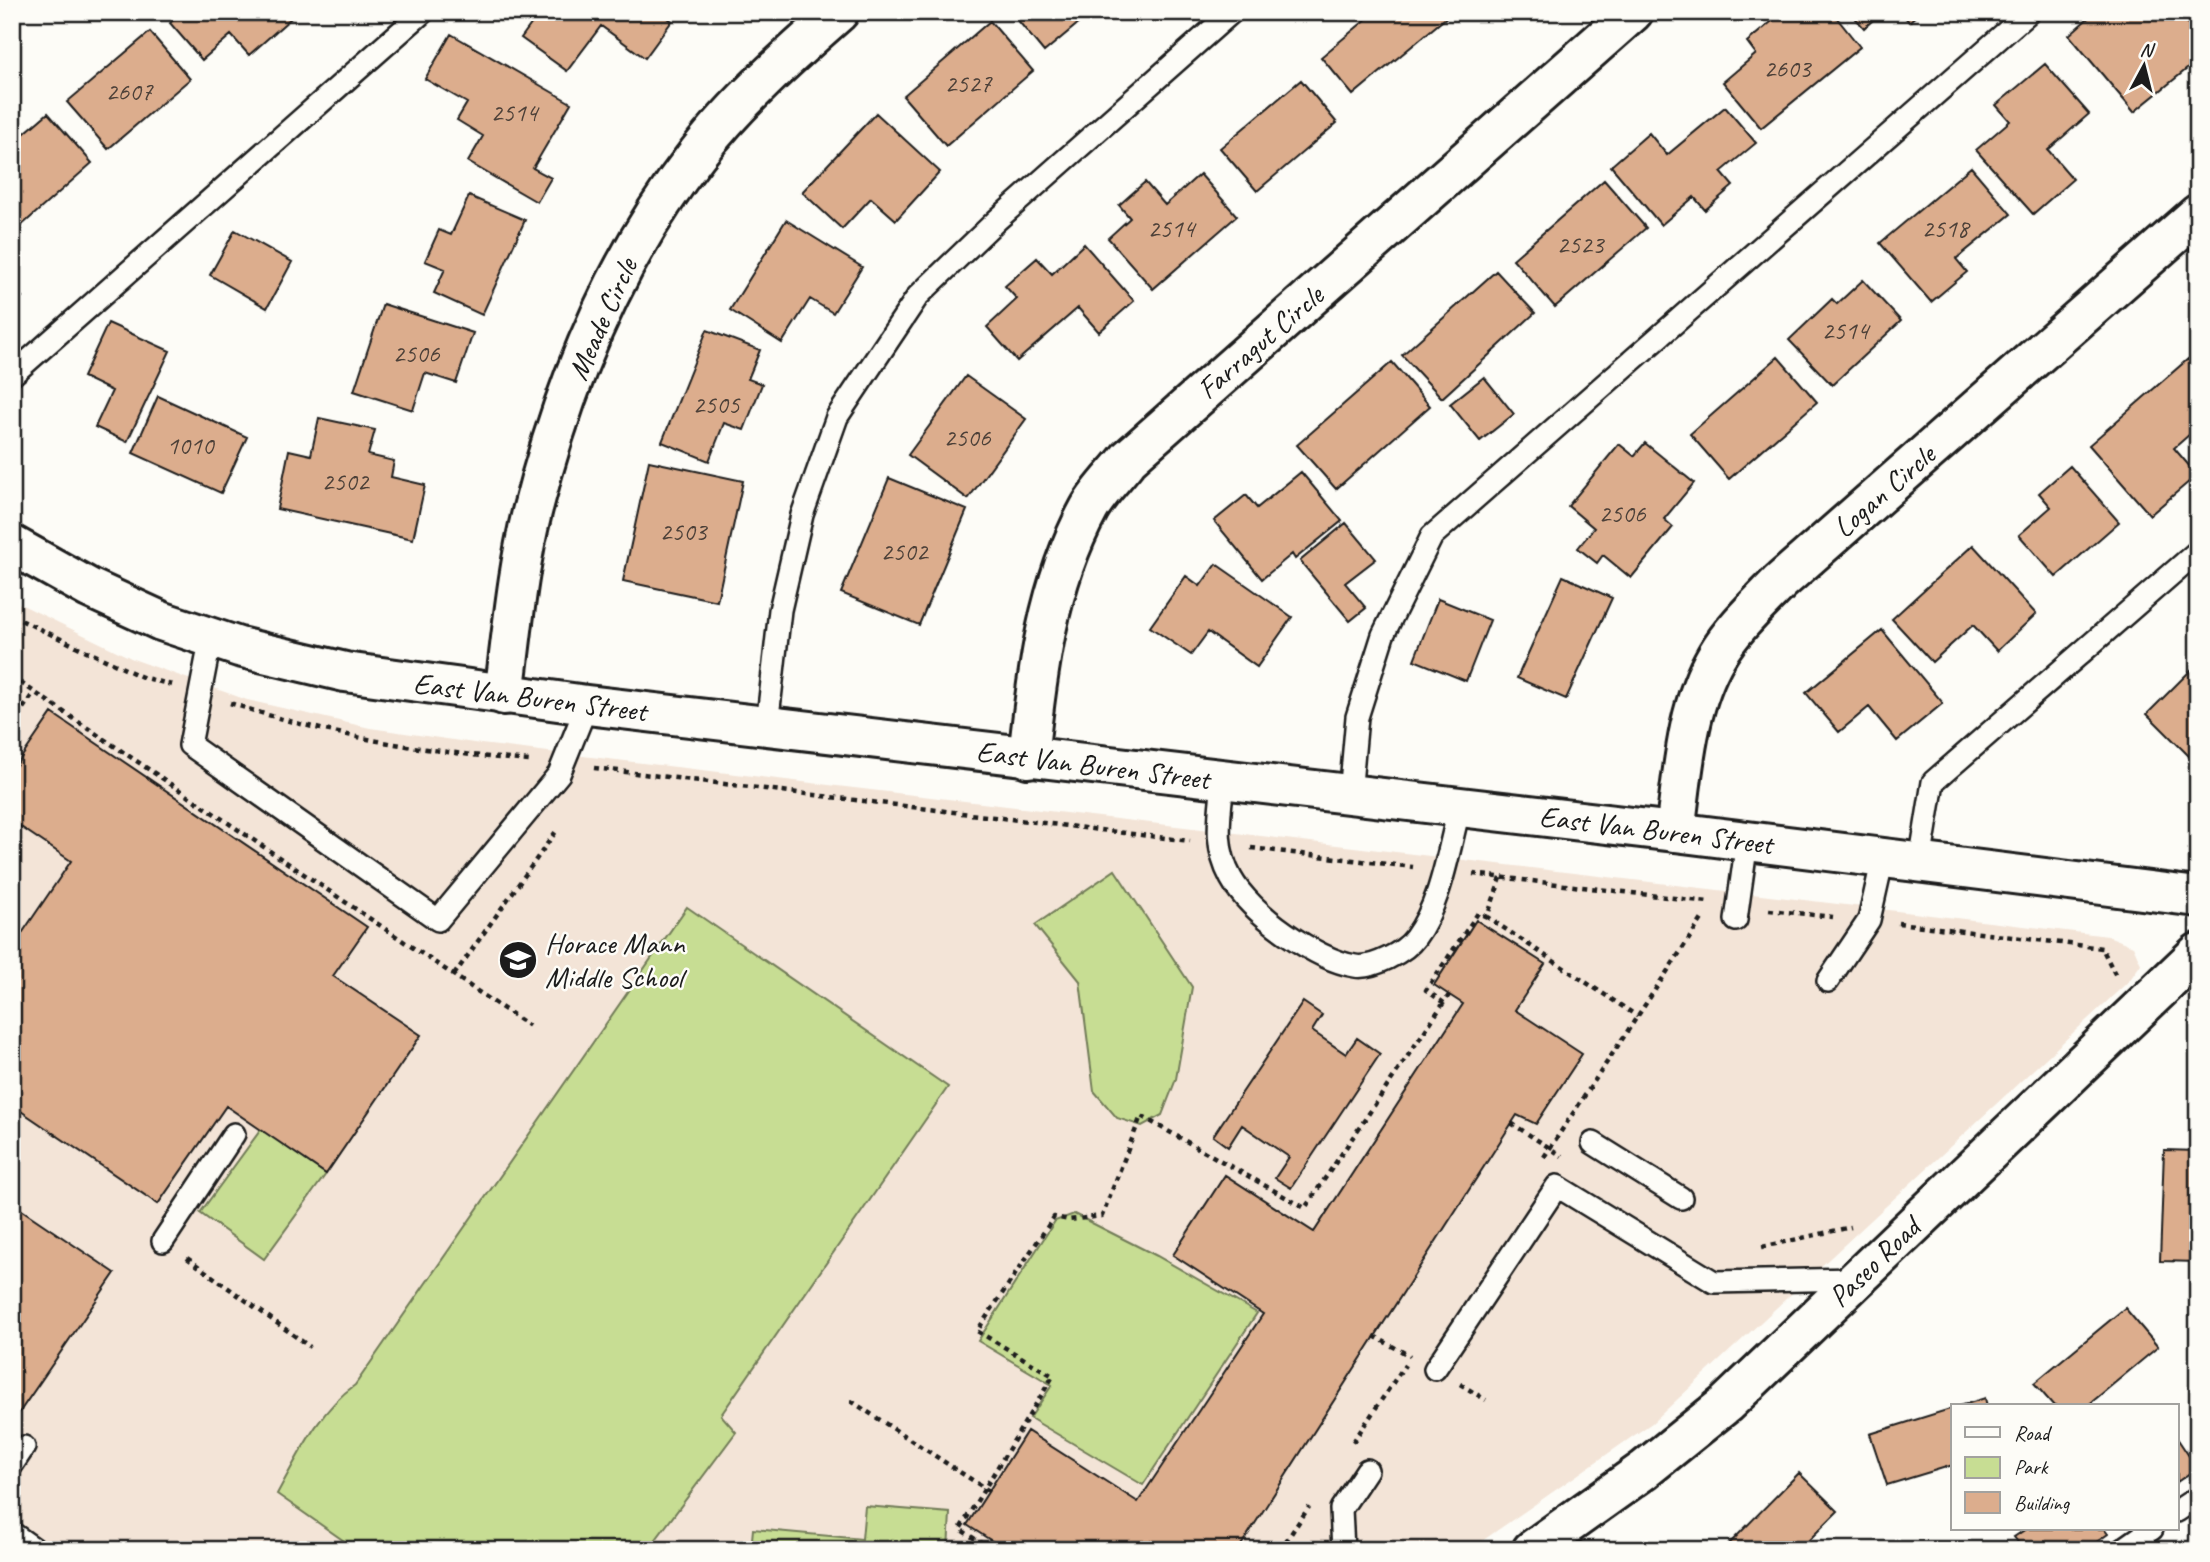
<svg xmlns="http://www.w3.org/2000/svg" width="2210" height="1562" font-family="Caveat,sans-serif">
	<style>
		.built { fill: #f3e4d7 }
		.green { fill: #c7dd93; stroke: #727c58; stroke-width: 2 }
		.building { fill: #dcad8d; stroke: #1c1c1c; stroke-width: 2 }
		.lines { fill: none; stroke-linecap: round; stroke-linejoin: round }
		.lane-casing { stroke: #1c1c1c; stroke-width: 26 }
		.street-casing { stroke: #1c1c1c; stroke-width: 44 }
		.secondary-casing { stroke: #1c1c1c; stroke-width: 44 }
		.path { stroke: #1c1c1c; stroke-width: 4.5; stroke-dasharray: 5 5; stroke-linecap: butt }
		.lane { stroke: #fdfcf7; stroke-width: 21 }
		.street { stroke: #fdfcf7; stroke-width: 38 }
		.secondary { stroke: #fdfcf7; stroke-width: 38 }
		.labels { text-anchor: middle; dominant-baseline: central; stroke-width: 5; stroke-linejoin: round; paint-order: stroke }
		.number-label { font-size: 26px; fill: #4c4038 }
		.street-label { font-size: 30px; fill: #1c1c1c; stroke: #fdfcf7 }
		.poi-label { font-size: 30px; fill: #1c1c1c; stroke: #fdfcf7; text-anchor: start }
	</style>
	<rect width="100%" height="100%" fill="#fdfcf7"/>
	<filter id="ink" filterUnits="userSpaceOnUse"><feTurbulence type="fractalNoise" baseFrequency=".0143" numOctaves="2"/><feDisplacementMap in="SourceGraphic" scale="14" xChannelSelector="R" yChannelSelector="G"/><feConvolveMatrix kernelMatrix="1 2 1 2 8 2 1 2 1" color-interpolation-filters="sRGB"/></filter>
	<g filter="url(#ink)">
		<path class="built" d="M12,600L133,659L247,700L370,728L481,744L2108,936L2133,946L2141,964L2129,981L1652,1423L1469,1550H12Z"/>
		<path class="green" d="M1115,870L1192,987L1176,1079L1162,1115L1142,1126L1117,1118L1094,1091L1080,981L1035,925Z
			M687,907L948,1087L721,1415L736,1432L648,1550H357L277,1494C298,1456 319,1410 355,1385Z
			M262,1128L326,1174L264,1259L200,1213Z
			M1074,1214L1157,1256L1257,1313L1143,1485L1030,1418L1052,1385L978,1341L1055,1221Z
			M865,1506L950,1513L948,1550H751L753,1529L862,1539Z"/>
		<path class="building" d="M181,12H298L249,55L231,35L202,60L170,23Z
			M540,12H660L672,21L645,58L601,26L567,71L521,38Z
			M1011,12H1092L1044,52Z
			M1375,12H1446L1448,16L1353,95L1321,57Z
			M1783,12H1832L1860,47L1761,128L1723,82L1756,54L1747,42Z
			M1850,12H1882L1864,28Z
			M1901,12H1920L1909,22Z
			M2095,12H2178L2198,35V60L2134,112L2069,35Z
			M990,21L1033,71L946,146L903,96Z
			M150,32L190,79L108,149L67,102Z
			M451,34L571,103L533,168L551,178L537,202L468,162L483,136L457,120L467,103L425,79Z
			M2045,64L2089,114L2048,150L2073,179L2033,214L1976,150L2010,121L1996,105Z
			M1301,80L1337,123L1257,191L1220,148Z
			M1725,107L1756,143L1721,172L1733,186L1705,210L1694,197L1661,225L1611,166L1649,133L1667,155Z
			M48,113L92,163L12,234V144Z
			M876,113L940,172L896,220L871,198L842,229L802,192Z
			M1971,167L2011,214L1956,259L1967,272L1931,302L1880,243Z
			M1200,174L1237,216L1153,289L1108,238L1130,218L1119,205L1145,182L1165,205Z
			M1604,180L1646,228L1555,307L1513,259Z
			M469,196L525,220L482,315L434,293L445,269L425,261L439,230L451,235Z
			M786,220L862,267L833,313L810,299L782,343L730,310Z
			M235,230L292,262L267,308L210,275Z
			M1084,244L1134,301L1099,332L1078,308L1017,361L987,327L1017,299L1005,286L1037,258L1052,274Z
			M1496,271L1535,313L1442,398L1402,355Z
			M1863,280L1901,321L1832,385L1789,340L1832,299L1837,304Z
			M12,286L22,297L12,305Z
			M383,304L473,333L456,383L425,373L413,410L354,391Z
			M108,323L170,351L127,442L95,427L112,391L83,377Z
			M707,330L760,350L748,379L762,384L744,430L724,423L709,461L662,442Z
			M1778,357L1817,402L1729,479L1690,434Z
			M2188,359L2198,370V427L2174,448L2197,475L2150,515L2089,445Z
			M1392,362L1430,406L1336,489L1297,445Z
			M966,376L1026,419L968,499L908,455Z
			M1484,377L1514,414L1480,441L1450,404Z
			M158,396L247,437L221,493L133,453Z
			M319,418L375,430L368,455L394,461L391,477L425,485L413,539L277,509L289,450L311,455Z
			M1645,443L1694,483L1664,519L1673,527L1631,578L1603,555L1597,563L1578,548L1594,528L1568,506L1619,444L1634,456Z
			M649,461L743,481L717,601L623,581Z
			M2070,466L2119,522L2056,577L2019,535L2051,507L2039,493Z
			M1301,472L1342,521L1295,559L1292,554L1262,579L1214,521L1246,495L1257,508Z
			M889,478L967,510L919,625L841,593Z
			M1346,523L1376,559L1345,583L1366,608L1350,621L1300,561Z
			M1973,545L2036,614L1997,651L1973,625L1932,662L1892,619Z
			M1216,564L1292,617L1257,667L1208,632L1191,655L1150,627L1186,576L1200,586Z
			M1563,576L1612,598L1566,699L1517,678Z
			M1438,599L1490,620L1466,681L1414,660Z
			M1882,630L1943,703L1897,741L1869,707L1839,732L1806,693Z
			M2198,663V749L2190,757L2147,714Z
			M52,713L367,927L333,976L421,1035L326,1174L226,1106L158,1204L12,1105V948L71,861L12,821V771Z
			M1476,920L1545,964L1515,1010L1582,1054L1536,1124L1517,1115L1238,1550H1006L967,1525L1027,1431L1138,1502L1263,1314L1173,1255L1225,1175L1314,1232L1463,1004L1434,985Z
			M1303,1002L1322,1015L1312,1031L1346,1054L1357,1038L1380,1054L1291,1188L1275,1178L1289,1157L1242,1125L1228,1147L1213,1136Z
			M2164,1150L2198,1151V1262L2160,1261Z
			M13,1204L115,1273L12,1423V1205Z
			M2125,1308L2158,1347L2087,1406H2054L2034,1383Z
			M1985,1398L1987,1406H1960Z
			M1953,1408V1465L1887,1485L1870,1434Z
			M2177,1438L2197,1468L2177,1482Z
			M1799,1473L1838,1511L1799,1550H1723Z
			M2026,1529H2104L2108,1534L2085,1550H2024L2014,1537Z"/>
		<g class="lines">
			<g class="lane-casing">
				<path id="lane" d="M12,375L423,12
					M211,637L190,745L438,920L559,774L587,705
					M767,726L780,610L802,515L837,417L918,296L997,220L1232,12
					M1223,780C1220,816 1213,845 1231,878C1250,913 1316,960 1355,966C1372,969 1405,952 1415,938C1442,901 1448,850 1460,807
					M1350,795L1357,717L1383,635L1432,536L2029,12
					M1920,862L1933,782L2198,551
					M1736,920L1747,841
					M1828,981L1869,920L1883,858
					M1593,1143L1681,1198
					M163,1241L234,1134
					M1435,1369L1557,1186L1714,1282L1855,1279
					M12,1465L24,1447
					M2177,1511L2198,1497
					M12,1533L36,1550
					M1343,1550L1341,1509L1367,1470
					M2122,1550L2152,1529"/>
			</g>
			<g class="street-casing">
				<path id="street" d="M504,695C512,635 517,572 532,512C564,384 615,259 697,154C737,102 789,56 839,12
					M1028,758C1037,673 1047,586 1089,509C1099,491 1116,475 1129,458L1633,12
					M1675,832C1683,773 1686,707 1717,655C1733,628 1758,605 1780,582L2198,214"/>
			</g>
			<g class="secondary-casing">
				<path id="secondary" d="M12,545L89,588L161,621L239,647L345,672L587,705L1675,832L2198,897
					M1532,1550L1644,1470L1726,1404L2198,953"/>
			</g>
			<path class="path" d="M12,616L142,677L172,685
				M12,677L529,1026
				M230,703C327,736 428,752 530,761
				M12,725L34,692
				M594,768L1190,841
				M1251,848L1413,867
				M1473,874L1708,902
				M1501,878L1487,917L1637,1016
				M1769,910L1833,917
				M1898,923L2102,948L2117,978
				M454,975L557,830
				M1444,1003L1426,990L1478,913L1487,917
				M1511,1123L1562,1156
				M1544,1157L1704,916
				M1762,1247L1851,1227
				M187,1258L310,1347
				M1374,1336L1410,1356
				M1460,1384L1486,1400
				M851,1401L989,1491
				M1353,1442L1405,1365
				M992,1550L960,1529L1053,1376L977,1331L1054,1217L1069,1220L1102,1216L1141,1116L1305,1208L1449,995
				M1280,1550L1309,1507"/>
			<use href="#lane" class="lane"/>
			<use href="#street" class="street"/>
			<use href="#secondary" class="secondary"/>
		</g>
	</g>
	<defs>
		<g id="school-disc" transform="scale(2.0125)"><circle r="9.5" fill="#1c1c1c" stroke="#fdfcf7"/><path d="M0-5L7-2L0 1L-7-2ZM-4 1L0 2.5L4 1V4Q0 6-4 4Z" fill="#fff"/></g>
	</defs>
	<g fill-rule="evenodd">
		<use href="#school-disc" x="518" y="960"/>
	</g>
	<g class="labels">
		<g class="number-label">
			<text x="1787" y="68">2603</text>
			<text x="968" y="83">2527</text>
			<text x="129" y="91">2607</text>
			<text x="514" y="112">2514</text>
			<text x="1171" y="228">2514</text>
			<text x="1945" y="228">2518</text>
			<text x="1580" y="244">2523</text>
			<text x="1845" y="330">2514</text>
			<text x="416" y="353">2506</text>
			<text x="716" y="404">2505</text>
			<text x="967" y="437">2506</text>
			<text x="190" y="445">1010</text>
			<text x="345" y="481">2502</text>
			<text x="1622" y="513">2506</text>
			<text x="683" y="531">2503</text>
			<text x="904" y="551">2502</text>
		</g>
		<g class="street-label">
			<text transform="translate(602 319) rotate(-66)">Meade Circle</text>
			<text transform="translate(1260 342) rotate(-41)">Farragut Circle</text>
			<text transform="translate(1884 491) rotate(-41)">Logan Circle</text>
			<text transform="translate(530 697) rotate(7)">East Van Buren Street</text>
			<text transform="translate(1093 765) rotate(7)">East Van Buren Street</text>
			<text transform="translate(1656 830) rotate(7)">East Van Buren Street</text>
			<text transform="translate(1874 1262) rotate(-44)">Paseo Road</text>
		</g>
		<g class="poi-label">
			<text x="545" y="943">Horace Mann<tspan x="545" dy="34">Middle School</tspan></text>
		</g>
	</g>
	<rect width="2210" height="1562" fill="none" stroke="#fdfcf7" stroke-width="42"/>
	<rect x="21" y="21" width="2168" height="1520" fill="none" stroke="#1c1c1c" stroke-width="2.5" filter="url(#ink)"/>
	<rect x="1951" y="1404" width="228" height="126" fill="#fdfcf7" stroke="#a3a29f" stroke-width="2"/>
	<rect x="1965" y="1427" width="35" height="10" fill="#fdfcf7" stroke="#a3a29f" stroke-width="2"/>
	<text x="2014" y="1440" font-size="21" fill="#1c1c1c">Road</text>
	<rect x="1965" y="1457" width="35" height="21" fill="#c7dd93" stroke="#a3a29f" stroke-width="2"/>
	<text x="2014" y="1474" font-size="21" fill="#1c1c1c">Park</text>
	<rect x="1965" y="1492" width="35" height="21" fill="#dcad8d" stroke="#a3a29f" stroke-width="2"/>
	<text x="2014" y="1510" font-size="21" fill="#1c1c1c">Building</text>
	<g transform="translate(2144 66) rotate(7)" stroke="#fdfcf7" stroke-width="5" paint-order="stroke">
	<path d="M0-5L12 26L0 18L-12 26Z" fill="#1c1c1c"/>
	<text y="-10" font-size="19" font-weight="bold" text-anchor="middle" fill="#1c1c1c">N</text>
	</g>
</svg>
